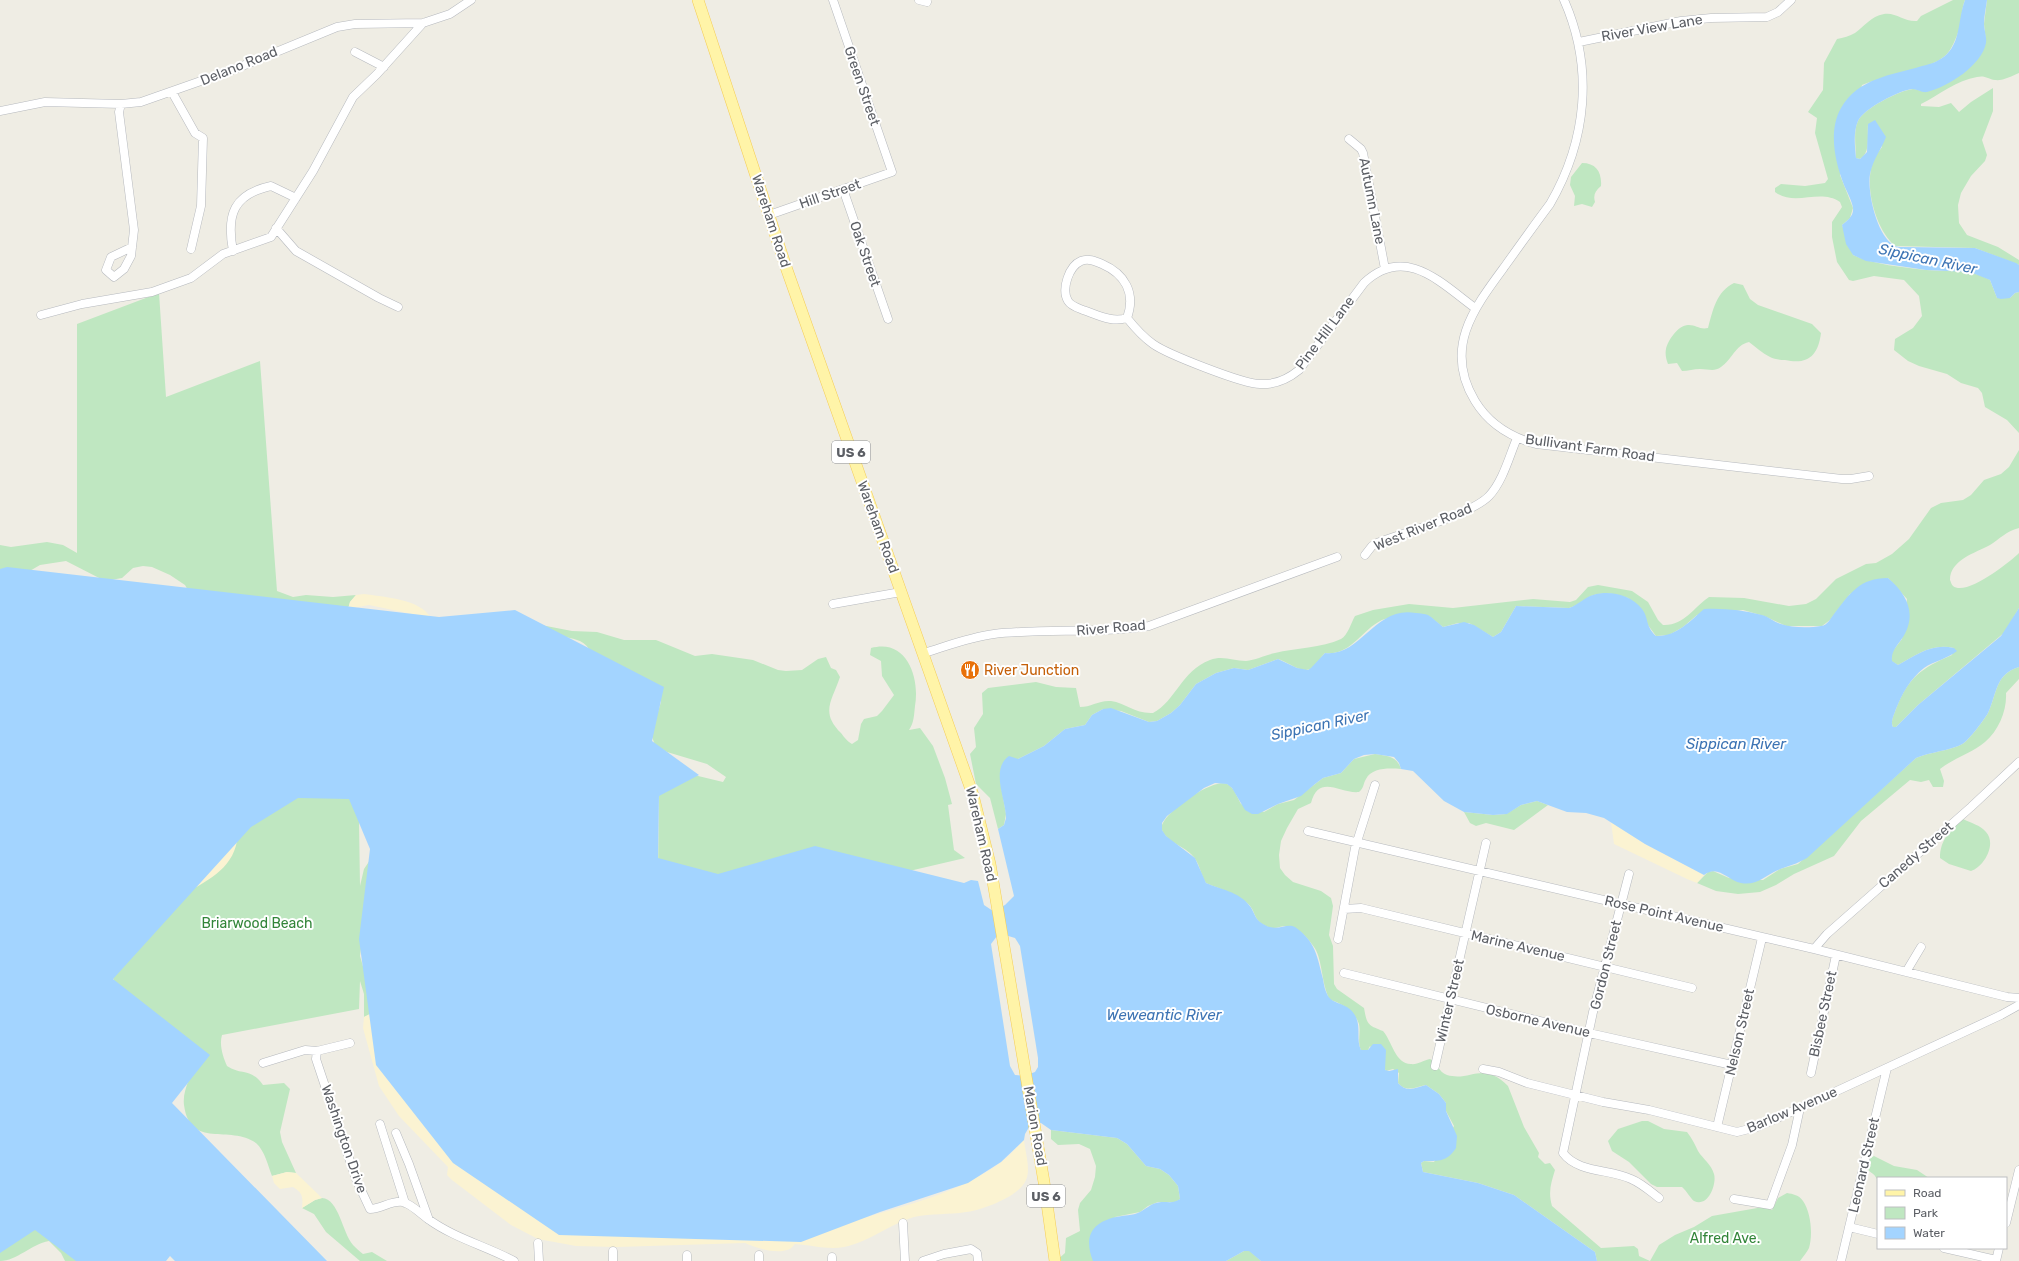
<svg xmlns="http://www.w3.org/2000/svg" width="2019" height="1261" font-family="Rubik,sans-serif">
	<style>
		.green { fill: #bfe7c1; fill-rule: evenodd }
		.sand { fill: #fbf3d2 }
		.water { fill: #a3d4ff; fill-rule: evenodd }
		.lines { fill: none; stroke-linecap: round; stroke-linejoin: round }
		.minor-casing { stroke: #b6b9be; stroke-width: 9 }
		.major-casing { stroke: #f5cd57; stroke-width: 12 }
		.minor { stroke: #fff; stroke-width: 8 }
		.major { stroke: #fff4a8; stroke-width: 11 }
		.labels { text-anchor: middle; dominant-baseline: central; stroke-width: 4; stroke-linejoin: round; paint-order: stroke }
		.shield { fill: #fff; stroke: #8d8f93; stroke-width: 1 }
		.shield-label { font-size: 13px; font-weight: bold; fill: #5c5f65 }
		.street-label { font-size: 14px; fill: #5c5f65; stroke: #fff }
		.food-label { font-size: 14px; fill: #c56008; stroke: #fff; text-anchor: start }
		.park-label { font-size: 14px; fill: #328539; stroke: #fff }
		.water-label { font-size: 15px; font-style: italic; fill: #3d74b4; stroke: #fff }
	</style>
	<rect width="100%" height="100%" fill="#efede4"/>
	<path class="green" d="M1953,0H1965C1961,10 1962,21 1959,30C1956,38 1952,49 1946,55C1929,71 1885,75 1862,85L1840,175L1853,208L1850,218L1842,225L1853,255C1875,265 1902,267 1926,270C1948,272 1970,268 1990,280L1997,298H2010L2015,293L2019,292V433L2007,420L1985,407L1982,393L1978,388L1961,383L1947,374L1919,366L1908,361L1894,350L1895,339L1913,328L1922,316L1919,296L1904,280L1874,276L1853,281L1849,280L1837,262L1832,237V222L1842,207L1840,202C1820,188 1795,207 1775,192V188L1781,184L1805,186L1825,183L1828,179L1815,133L1817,118L1808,112L1823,90L1824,63L1837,39C1843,38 1850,36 1855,33C1866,25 1870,17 1884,14C1896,12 1904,22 1917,21L1921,16Z
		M1987,0H2019V73C2012,76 2003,81 1995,80C1988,79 1985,75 1977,77C1957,80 1939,95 1921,104V106L1939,107L1951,103L1959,112L1971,102L1993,88V111L1982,140L1987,155L1985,161L1971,176L1961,193L1958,205L1959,223L1967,235L1998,247L2019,260V265L1975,248L1895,246C1875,229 1862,182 1875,157C1876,154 1880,150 1882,147L1868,124C1867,135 1871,153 1860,159L1856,158C1856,147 1853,131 1858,121C1863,109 1900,90 1913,89C1917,89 1921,91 1925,92L1986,42L1984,24Z
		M1582,163C1596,163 1602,172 1601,186C1595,191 1593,195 1595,202L1592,207L1582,204L1574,206L1575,196L1570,185L1571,177Z
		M1734,283L1743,285L1750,299L1758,305L1812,324L1821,333C1818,356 1808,365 1785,360C1780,360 1774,359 1770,357C1762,353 1756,347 1749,342C1735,345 1732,360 1721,367C1714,372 1709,369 1700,369C1694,369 1688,371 1682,371L1677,363L1668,364C1666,359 1665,354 1666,349C1668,340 1679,324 1689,325C1696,325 1700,330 1708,328C1713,310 1716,292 1734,283Z
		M159,293L166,397L260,361L277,591L293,597L306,595L333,597L356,595L350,602L348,609L193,599L185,585L170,575L152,567L143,566L133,568L122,578L105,581L66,561L40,565L28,572L0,570V545L11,547L47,542L63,545L77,553V324Z
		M2019,450V528C2005,532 2001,538 1990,545C1975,553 1950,560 1950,580C1951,582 1951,584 1953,586C1966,597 2010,562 2019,553V608L2005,632L1918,705L1896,727H1893C1890,721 1894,715 1896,709C1908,678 1921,668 1952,655L1954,648C1931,643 1917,655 1898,665L1891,661L1892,652L1902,639L1907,599L1888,578L1850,594L1830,620L1822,626H1786L1764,616L1743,610L1697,615L1683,627L1669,635L1656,636L1628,598C1618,594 1602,591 1591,596C1583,600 1577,606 1569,608L1516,606L1501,632L1493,637L1469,623H1458L1443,627L1429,616C1417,616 1392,615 1382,620C1361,630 1351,656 1325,653C1320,658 1316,665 1312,668C1302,675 1287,661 1278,659L1248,670L1234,668L1216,673L1196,684L1180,705L1171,713L1157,721L1149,722L1121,711L1103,709L1092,715L1085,725L1065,729L1044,746L1018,759L1001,786L1006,814L1004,825L998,829L990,798L976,784L970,754L976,747L974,728L983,714L982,693L988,688L1036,682L1056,687L1076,688L1080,707C1091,707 1099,700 1111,701C1126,703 1135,714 1153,713C1176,701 1181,671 1210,660C1223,655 1233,661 1246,661C1256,660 1265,655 1275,653C1295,648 1322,648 1341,639C1348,635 1351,623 1355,616L1373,610L1409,604L1453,608L1533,599L1570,602L1576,600L1588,587L1598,585L1632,591L1648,602L1658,620L1663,625C1684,626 1694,607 1709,597L1744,598L1789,606L1806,604L1816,599L1836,579L1866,564L1876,563L1892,554L1909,539L1931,508L1941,503L1963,500L1971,495L1984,480L2001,474L2009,467Z
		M536,624L572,631L597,632L624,640H656L695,656L712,654L753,660L778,670L786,671L802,670L818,659L826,657L831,668L836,670L840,677C832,701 820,712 841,733C844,737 848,742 852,744L858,740L861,724L864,719L877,716L882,711L894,695L882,676L881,661L870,655L871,648C907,638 920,678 915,706C914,715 914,723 909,730L920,728L933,746L945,778L952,804L948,805L954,850L965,858L905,872L727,876L658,873L659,794L694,775L723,782L726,777L707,764L667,752L655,745L651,734L661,702L658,690L589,649C583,639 572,639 562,636C553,633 544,628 536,624Z
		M2019,667V679L2006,693C2007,710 1999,730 1985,742C1972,753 1954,758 1940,769L1944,781L1943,787H1933L1929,780L1921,782L1910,780L1861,821L1834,856L1794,874L1776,885L1760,892L1738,894L1716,891L1697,883L1708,872L1713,871L1729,878L1763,880L1780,869L1798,864L1916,758C1929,752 1956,750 1965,742C1971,737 1984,720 1988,713C1997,694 1995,674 2019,667Z
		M1375,754C1387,756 1397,756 1401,769C1390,768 1372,767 1366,779C1363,784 1364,788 1359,792C1340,794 1319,773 1311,803L1298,809L1287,828L1281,841L1279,855L1280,868L1285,875L1293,882L1321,891L1331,898L1333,906L1329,935L1333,946L1334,984L1337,989L1364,1008C1367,1024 1367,1025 1383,1031C1392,1041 1395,1064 1411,1064C1417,1065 1424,1060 1430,1059C1438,1062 1438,1072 1447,1075C1471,1082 1483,1060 1508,1086L1524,1127L1539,1153L1538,1157L1545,1164L1550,1163L1555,1170C1551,1183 1548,1192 1552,1206L1601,1248L1634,1246L1638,1249L1639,1256L1650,1261L1659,1245L1675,1235L1694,1227L1712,1216L1763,1207L1772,1210L1778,1198L1787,1193C1793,1194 1799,1195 1803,1201C1811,1212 1813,1235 1809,1248C1807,1252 1803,1257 1800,1261H1597L1595,1252L1514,1195L1478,1183L1423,1172L1421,1163L1424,1161L1434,1162L1454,1126L1446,1111V1103L1439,1094L1426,1085C1415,1087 1407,1093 1398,1083L1399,1073L1393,1069L1386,1071L1370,1046L1368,1050H1361C1357,1042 1361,1033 1359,1024C1355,1012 1342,1003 1330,1000C1321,984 1323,960 1314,947C1309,939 1296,925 1286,926C1279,926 1276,930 1268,927C1252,921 1257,911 1247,903C1233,892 1222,890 1206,883C1200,874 1200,862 1191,854C1183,846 1167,842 1162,830C1157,816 1213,777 1227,784C1234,787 1237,797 1241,804L1264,812L1278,804L1294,800L1323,778L1341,773L1354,759Z
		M296,778L333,779L351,790L356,800L368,810L375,827L374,854L380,875L378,902L362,941L360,956L372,998L373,1008L370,1014L364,1017V994L360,981L359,1009L222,1035C219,1045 223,1057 227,1066C242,1076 250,1067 263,1085L284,1083L290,1089L280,1132L282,1142L296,1173L287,1172L272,1176C268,1166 265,1151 256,1143C230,1124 190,1150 184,1105C182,1089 193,1076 193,1060L179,1051L157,1045L149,1038L136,1021L122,998L104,958L110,930L138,898L191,844L238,804ZM359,821C367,831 367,844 374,854L364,869L360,886Z
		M1537,801L1548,805L1514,830L1486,823L1476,826L1470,823L1464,812L1493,815L1506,814L1521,805Z
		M1963,819C1971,823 1980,825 1986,832C1997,844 1984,867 1971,871L1949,864L1940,858C1940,840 1950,830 1963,819Z
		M1642,1121H1648L1664,1129L1687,1132C1692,1138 1695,1145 1698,1151C1703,1159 1711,1164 1714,1174C1717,1184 1708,1208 1694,1201C1690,1198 1687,1191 1682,1187H1657L1651,1184L1629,1162L1612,1151L1608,1141L1618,1129Z
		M1051,1130L1117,1138L1127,1144L1146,1166L1160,1169L1169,1175L1178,1186L1180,1199L1176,1202H1158L1148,1206L1140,1212L1115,1217L1096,1261H1056L1065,1253L1066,1238L1080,1231L1078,1210L1080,1203L1091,1190L1095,1177L1096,1166L1090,1149L1079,1144L1058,1145L1051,1139Z
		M1874,1156L1894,1166L1917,1170L1929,1178H1878V1181C1872,1167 1865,1177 1870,1158Z
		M322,1198C339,1199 342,1232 353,1245C356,1248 359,1251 363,1254L372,1252L387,1261H360L326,1232L314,1214L302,1208L315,1200Z
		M35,1225L82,1261H65L61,1253L49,1241C31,1244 17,1261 0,1261V1248Z
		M1244,1251H1250L1261,1261H1226Z"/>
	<path class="sand" d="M364,594C383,597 421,599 431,618L369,605L348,609L350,602L356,595Z
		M1611,822L1645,844L1704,875L1697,883L1687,879L1614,844Z
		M237,841C232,870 205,882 182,895Z
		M370,1014L860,1219C908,1205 958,1193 1000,1163C1009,1157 1016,1148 1024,1140C1025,1151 1031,1169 1026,1180C1020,1196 982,1210 966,1212C948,1215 932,1213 914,1217C890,1224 869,1242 844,1247C828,1250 811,1245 795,1244C793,1246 790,1250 787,1250C775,1254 756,1248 745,1243L617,1247L576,1246L538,1239L511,1225L452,1180L447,1175L448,1167L399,1116L379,1086L363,1028L364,1017Z
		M287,1172L296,1173L322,1198L315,1200L302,1208C303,1197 303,1193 293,1187L280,1189L274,1183L272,1176Z"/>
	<path class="water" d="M1965,0H1987C1986,8 1984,16 1984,24C1984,30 1987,37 1986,43C1982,65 1948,87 1927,92C1922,93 1917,89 1912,89C1900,90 1863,109 1858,121C1853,132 1855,147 1856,158L1860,159L1867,152L1868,124L1875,120L1886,137C1881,150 1873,159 1870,174C1867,192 1877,236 1894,245C1896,247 1900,247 1903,247L1975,248L2016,263L2019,265V292L2015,293L2010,298L2001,299L1997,298L1990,280L1970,272L1926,270L1866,261L1853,255L1846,244L1842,225C1847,221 1854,216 1853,208C1852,201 1847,192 1844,185C1835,162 1828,131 1841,108C1858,78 1892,75 1922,66C1931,64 1940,61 1947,54C1961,40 1958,18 1965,0Z
		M7,567L439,617L515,610L664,687L652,741L699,775L659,796L658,858L718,874L815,846L964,883L971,880L978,881L984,905L993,911L1005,905L1014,896L998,829L1004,825L1006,818C1006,800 990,769 1009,756L1018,759L1044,746L1065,729L1085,725L1092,715L1103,709L1111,708L1149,722L1157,721L1171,713L1180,705L1196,684L1216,673L1234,668L1248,670L1278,659L1297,668L1308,670L1311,668L1325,653C1361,657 1375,605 1416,613C1420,613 1425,614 1428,615C1433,618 1438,623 1443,627L1464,622L1474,625L1493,637L1501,632L1516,606L1569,608C1578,605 1585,597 1593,595C1610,590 1631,595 1642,609C1649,618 1645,626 1656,636C1676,637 1690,621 1704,609C1723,608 1743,610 1762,615C1769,617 1774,622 1781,624C1792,628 1810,628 1821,626C1828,625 1830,619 1834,614C1850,593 1860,578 1888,578C1908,595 1918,616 1901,640C1896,647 1891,652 1892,661L1898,665C1917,655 1931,643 1954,648L1957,651C1947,659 1934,661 1924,668C1910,679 1902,694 1896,709C1894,715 1890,722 1893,727H1896L1918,705L2001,636L2019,608V667C1995,674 1997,694 1988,713C1984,720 1971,737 1965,742C1956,750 1929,752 1916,758L1807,858C1797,864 1788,866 1778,870C1765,876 1756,886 1741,883C1727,880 1718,864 1704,875L1645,844L1604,818L1586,813L1567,812L1537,801L1521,805L1507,814L1493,815L1464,812L1444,801L1413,771L1401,769L1399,763L1394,757L1375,754L1364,755L1354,759L1341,773L1323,778L1315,784L1301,796L1278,804L1258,814H1252L1245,810L1232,788L1227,784L1215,783L1204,788L1167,816L1162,823V830L1166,836L1195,858L1206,883C1220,889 1239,892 1249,905C1255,912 1254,919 1263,924C1277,933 1286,922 1295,927C1316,942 1317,956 1323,979C1324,985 1325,991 1328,996C1333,1005 1349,1002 1356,1017C1361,1028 1356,1040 1361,1050H1368L1373,1044H1381L1386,1050L1385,1070L1389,1071L1398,1069V1083C1407,1093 1415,1088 1426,1085L1439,1094L1446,1103V1111L1457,1136L1456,1148C1447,1162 1438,1161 1424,1161L1421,1163L1423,1172L1478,1183L1514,1195L1595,1252L1597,1261H1261L1249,1251H1244L1226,1261H1093C1084,1238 1090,1223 1116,1217C1124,1215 1132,1216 1140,1212C1146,1209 1149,1205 1156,1203C1165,1200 1172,1205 1180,1199L1178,1186L1169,1175L1160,1169L1146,1166L1127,1144L1117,1138L1051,1130L1041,1123L1032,1122L1025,1134L1024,1140L1001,1162L968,1183L880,1212L801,1242L559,1235L453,1163L376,1065L359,939L370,849L349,799L298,798L251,827L113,979L210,1055L172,1103L327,1261H175L170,1256L166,1261H76L35,1230L0,1253V569ZM1005,935L1015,938L1020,946L1038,1058V1067L1035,1072L1024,1076L1015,1075L1010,1066L991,944L997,936Z"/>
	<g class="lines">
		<g class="minor-casing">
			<path id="minor" d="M919,0L927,2
				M1564,0C1594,68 1587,140 1550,204C1535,224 1520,245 1505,266C1474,308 1443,348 1475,401C1489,424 1510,437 1536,444L1842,479H1851L1869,476
				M1579,42L1681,21L1711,18L1767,17L1778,12L1791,0
				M355,52L384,67
				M172,92L195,133L203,138L201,206L191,249
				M121,104L119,112L134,230L131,256L124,269L114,277L106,270L111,257L132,247
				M0,111L45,102L121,104L141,102L235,69L337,27L355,24L423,23L450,14L471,0
				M1349,139L1361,149L1363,153L1385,269
				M843,189L888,319
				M769,215L892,172L833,0
				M276,228L296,251L379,298L398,307
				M233,251C226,214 234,194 271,186L296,198
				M41,315L82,304L152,292L191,278L223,254L271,237L313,171L353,97L377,74L423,23
				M1127,318C1136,293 1125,274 1102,264C1095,261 1088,258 1081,261C1069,266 1061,289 1068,301C1071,306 1078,308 1083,310C1098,315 1112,323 1127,318C1135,328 1143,337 1153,344C1167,354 1243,384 1260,384C1275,385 1288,379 1299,370L1364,283C1405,244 1441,283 1475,308
				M1365,555L1372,546L1377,543C1403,533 1472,514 1489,496C1503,481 1509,457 1517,438
				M833,604L901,592
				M924,653C947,646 970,637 994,634C1046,628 1098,634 1149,626L1337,557
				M1308,831L1814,949L2007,997L2019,998
				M1629,874L1593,1012L1563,1153C1578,1173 1610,1169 1631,1179C1641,1183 1650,1191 1659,1198
				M1344,909L1361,908L1692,988
				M1338,939L1355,848L1375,785
				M1814,949L1827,934L1971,807L2019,762
				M1906,972L1921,947
				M1344,973L1589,1033L1732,1065
				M317,1051L316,1059L356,1179L370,1209C382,1209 391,1200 403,1202C411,1204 421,1214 428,1219C454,1238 486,1246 514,1261
				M263,1063L305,1050L317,1051L350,1043
				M1435,1066L1486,843
				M1483,1069L1499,1072L1527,1083L1603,1102L1649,1110L1737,1132L1757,1127L1800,1108L2001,1015L2019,1005
				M1811,1073L1836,955
				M380,1124L405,1203
				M1717,1127L1762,938
				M396,1133L409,1164L429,1220
				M1734,1199L1770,1205L1792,1145L1800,1108
				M903,1223L905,1261
				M2006,1223L2019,1170
				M1849,1227L1878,1234
				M538,1243L539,1261
				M1944,1248L1996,1260
				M613,1251V1261
				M832,1257V1261
				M687,1261V1255
				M759,1261V1255
				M923,1261L944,1254L971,1249L977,1253L978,1261
				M1841,1261L1887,1068
				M1996,1261L1999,1248"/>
		</g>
		<g class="major-casing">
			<path id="major" d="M698,0L787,270L973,795L990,864L1044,1182L1055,1261"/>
		</g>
		<use href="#minor" class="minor"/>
		<use href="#major" class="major"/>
	</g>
	<defs>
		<g id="restaurant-disc" transform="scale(1)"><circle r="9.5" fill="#e8710a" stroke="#fff"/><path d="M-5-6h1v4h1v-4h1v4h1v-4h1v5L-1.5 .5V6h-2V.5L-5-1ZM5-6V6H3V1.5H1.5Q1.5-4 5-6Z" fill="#fff"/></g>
	</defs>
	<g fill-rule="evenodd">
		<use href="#restaurant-disc" x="970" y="670"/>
	</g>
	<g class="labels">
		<g class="shield">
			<rect x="832" y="441" width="38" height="22" rx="3"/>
			<rect x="1027" y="1185" width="38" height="22" rx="3"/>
		</g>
		<g class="shield-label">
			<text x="851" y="452">US 6</text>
			<text x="1046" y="1196">US 6</text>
		</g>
		<g class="street-label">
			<text transform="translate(1652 28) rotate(-10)">River View Lane</text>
			<text transform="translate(239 66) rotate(-22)">Delano Road</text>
			<text transform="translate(862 86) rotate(71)">Green Street</text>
			<text transform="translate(830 194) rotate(-19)">Hill Street</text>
			<text transform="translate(1372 201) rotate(79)">Autumn Lane</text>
			<text transform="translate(771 221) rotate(72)">Wareham Road</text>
			<text transform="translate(865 254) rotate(71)">Oak Street</text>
			<text transform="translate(1325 333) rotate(-53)">Pine Hill Lane</text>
			<text transform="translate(1590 448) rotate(8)">Bullivant Farm Road</text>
			<text transform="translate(878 527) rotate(70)">Wareham Road</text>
			<text transform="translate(1423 527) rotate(-22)">West River Road</text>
			<text transform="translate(1111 628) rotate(-5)">River Road</text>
			<text transform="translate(981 834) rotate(77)">Wareham Road</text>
			<text transform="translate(1916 855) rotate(-41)">Canedy Street</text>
			<text transform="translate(1664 914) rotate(13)">Rose Point Avenue</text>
			<text transform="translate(1518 946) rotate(13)">Marine Avenue</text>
			<text transform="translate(1606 965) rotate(-76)">Gordon Street</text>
			<text transform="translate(1450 1001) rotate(-77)">Winter Street</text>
			<text transform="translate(1823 1014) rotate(-78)">Bisbee Street</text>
			<text transform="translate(1538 1021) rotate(13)">Osborne Avenue</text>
			<text transform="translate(1740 1032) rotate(-77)">Nelson Street</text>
			<text transform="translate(1792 1110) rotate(-23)">Barlow Avenue</text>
			<text transform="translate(1035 1126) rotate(80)">Marion Road</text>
			<text transform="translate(344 1139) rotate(71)">Washington Drive</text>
			<text transform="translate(1864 1165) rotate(-77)">Leonard Street</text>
		</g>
		<g class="food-label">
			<text x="984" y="670">River Junction</text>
		</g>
		<g class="park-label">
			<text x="257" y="923">Briarwood Beach</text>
			<text x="1725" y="1238">Alfred Ave.</text>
		</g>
		<g class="water-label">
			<text transform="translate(1928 259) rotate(12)">Sippican River</text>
			<text transform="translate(1320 725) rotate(-12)">Sippican River</text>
			<text x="1736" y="744">Sippican River</text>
			<text x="1164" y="1015">Weweantic River</text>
		</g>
	</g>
	<rect x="1877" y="1177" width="130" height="72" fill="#ffffff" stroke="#bebfc1"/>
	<rect x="1885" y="1190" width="20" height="6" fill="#fff4a8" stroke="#bebfc1"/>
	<text x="1913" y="1197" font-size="12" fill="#5c5f65">Road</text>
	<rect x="1885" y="1207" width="20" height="12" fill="#bfe7c1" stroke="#bebfc1"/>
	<text x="1913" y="1217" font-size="12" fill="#5c5f65">Park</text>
	<rect x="1885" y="1227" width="20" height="12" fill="#a3d4ff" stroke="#bebfc1"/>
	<text x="1913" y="1237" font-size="12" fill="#5c5f65">Water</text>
</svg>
